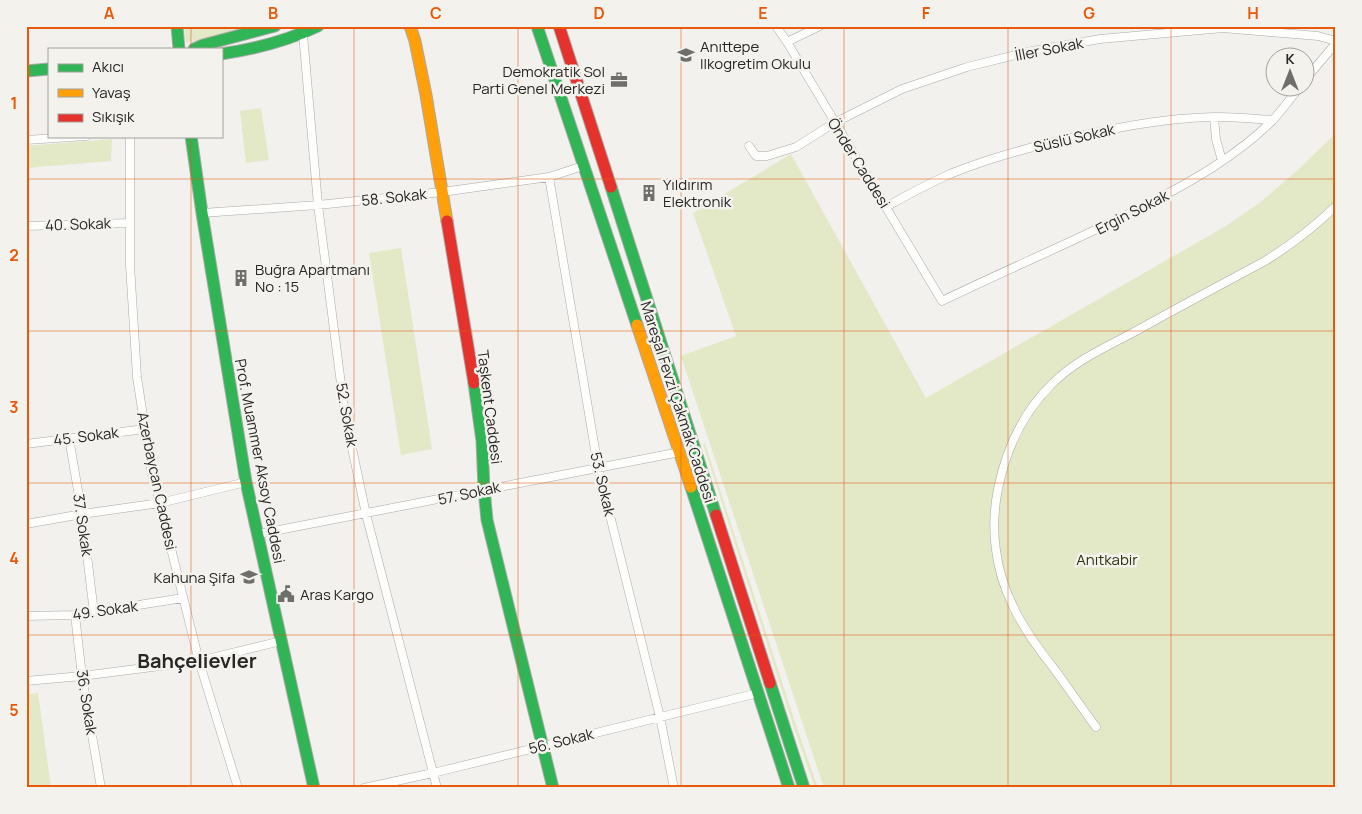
<svg xmlns="http://www.w3.org/2000/svg" width="1362" height="814" font-family="Manrope,sans-serif">
	<style>
		.green { fill: #e3e8c7 }
		.lines { fill: none; stroke-linecap: round; stroke-linejoin: round }
		.street-casing { stroke: #aaaaa8; stroke-width: 9 }
		.fast-casing { stroke: #aaaaa8; stroke-width: 13 }
		.slow-casing { stroke: #aaaaa8; stroke-width: 13 }
		.jam-casing { stroke: #aaaaa8; stroke-width: 13 }
		.street { stroke: #fdfdfc; stroke-width: 8 }
		.fast { stroke: #30b455; stroke-width: 11 }
		.slow { stroke: #ff9f0a; stroke-width: 11 }
		.jam { stroke: #e5322d; stroke-width: 11 }
		.grid { fill: none; stroke: #e8590c; stroke-width: 1; stroke-opacity: 0.55 }
		.labels { text-anchor: middle; dominant-baseline: central; stroke-width: 5; stroke-linejoin: round; paint-order: stroke }
		.poi-label { font-size: 15px; fill: #282726; stroke: #f3f2ed; text-anchor: start }
		.street-label { font-size: 15px; fill: #282726; stroke: #f3f2ed }
		.park-label { font-size: 15px; fill: #2e330d; stroke: #f3f2ed }
		.district-label { font-size: 20px; font-weight: bold; fill: #282726; stroke: #f3f2ed }
		.neatline { fill: none; stroke: #e8590c; stroke-width: 2 }
		.grid-label { font-size: 16px; text-anchor: middle; font-weight: bold; fill: #e8590c }
	</style>
	<rect width="100%" height="100%" fill="#f2f1ee"/>
	<path class="green" d="M184,26H253L186,43Z
		M261,108L269,160L246,163L240,111Z
		M1336,133V788H824L681,356L736,336L693,213L791,154L926,398L1226,226L1262,201L1300,168Z
		M112,139L111,161L26,168V146Z
		M401,248L432,449L401,455L369,253Z
		M705,443L796,725L818,788H815L793,725L703,444Z
		M38,693L51,788H28L26,771V695Z"/>
	<g class="lines">
		<g class="street-casing">
			<path id="street" d="M776,26L787,42L942,301C1010,268 1080,239 1148,204C1192,181 1237,156 1273,120C1282,110 1291,98 1299,88
				M303,34L318,205L345,415L366,514L437,788
				M787,42L820,26
				M1304,81L1336,43
				M1214,117L1216,139L1222,161
				M130,136V265L137,377L151,468L199,661L238,788
				M26,140L86,136
				M749,146L756,156H767L796,147L834,123L902,89L967,67L1032,51L1100,39L1223,28L1318,36L1336,41
				M549,177L598,467L660,717L674,788
				M886,207C907,195 928,184 950,174C999,154 1051,142 1103,131C1141,123 1181,117 1220,117C1238,117 1255,119 1273,120
				M202,213L318,205L442,192L549,177L583,166
				M26,226L130,223
				M69,438L82,514L94,613
				M26,444L145,429
				M26,524L82,514L160,503L246,482
				M258,534L680,452
				M75,615L82,676L101,788
				M26,616L75,615L183,598
				M26,681L82,676L199,661L281,641
				M1096,727C1081,707 1067,686 1052,666C1037,647 1023,628 1013,606C995,570 990,528 998,489C1006,449 1024,411 1053,383C1076,360 1108,346 1136,331C1179,307 1222,284 1265,261C1291,245 1314,227 1336,206
				M364,788L433,773L758,693"/>
		</g>
		<g class="fast-casing">
			<path id="fast" d="M177,26L179,49
				M537,26L637,325
				M194,49L203,45L275,26
				M221,54C255,49 287,41 318,26
				M26,71L49,69
				M191,136L202,213L246,482L314,788
				M611,187L716,515
				M474,383L482,441L484,489L487,520L553,788
				M691,487L789,788
				M770,683L804,788"/>
		</g>
		<g class="slow-casing">
			<path id="slow" d="M410,26L415,41L426,95L447,221
				M637,325L691,487"/>
		</g>
		<g class="jam-casing">
			<path id="jam" d="M559,26L611,187
				M447,221L474,383
				M716,515L770,683"/>
		</g>
		<use href="#street" class="street"/>
		<use href="#fast" class="fast"/>
		<use href="#slow" class="slow"/>
		<use href="#jam" class="jam"/>
	</g>
	<path class="grid" d="M191,26V49M354,26V788M518,26V788M681,26V788M844,26V788M1008,26V788M1171,26V788M191,136V788M26,179H1336M26,331H1336M26,483H1336M26,635H1336"/>
	<defs>
		<g id="school-bare" transform="scale(1.35)"><path d="M0-5L7-2L0 1L-7-2ZM-4 1L0 2.5L4 1V4Q0 6-4 4Z" fill="#6f6e6c" stroke="#f3f2ed" stroke-width="2.5" paint-order="stroke"/></g>
		<g id="office-bare" transform="scale(1.35)"><path d="M-6-3h4V-5.5h4V-3h4V5H-6ZM-1-4.5V-3h2v-1.5ZM-6 0V1H6V0Z" fill="#6f6e6c" stroke="#f3f2ed" stroke-width="2.5" paint-order="stroke"/></g>
		<g id="building-bare" transform="scale(1.35)"><path d="M-4-6H4V6H1V3H-1V6H-4ZM-2.5-4.3h1.7v1.8h-1.7ZM.8-4.3h1.7v1.8H.8ZM-2.5-1h1.7V.8h-1.7ZM.8-1h1.7V.8H.8Z" fill="#6f6e6c" stroke="#f3f2ed" stroke-width="2.5" paint-order="stroke"/></g>
		<g id="civic-bare" transform="scale(1.35)"><path d="M-.6-6.5H3V-4.5H.6V-3L4-1V1h2V6H-6V1h2V-1L-.6-3ZM-1.2 2.5V6h2.4V2.5Z" fill="#6f6e6c" stroke="#f3f2ed" stroke-width="2.5" paint-order="stroke"/></g>
	</defs>
	<g fill-rule="evenodd">
		<use href="#school-bare" x="686" y="55"/>
		<use href="#office-bare" x="619" y="80"/>
		<use href="#building-bare" x="649" y="193"/>
		<use href="#building-bare" x="241" y="278"/>
		<use href="#school-bare" x="249" y="577"/>
		<use href="#civic-bare" x="286" y="594"/>
	</g>
	<g class="labels">
		<g class="poi-label">
			<text x="700" y="46">Anıttepe<tspan x="700" dy="17">Ilkogretim Okulu</tspan></text>
			<text x="605" y="71" text-anchor="end">Demokratik Sol<tspan x="605" dy="17">Parti Genel Merkezi</tspan></text>
			<text x="663" y="184">Yıldırım<tspan x="663" dy="17">Elektronik</tspan></text>
			<text x="255" y="269">Buğra Apartmanı<tspan x="255" dy="17">No : 15</tspan></text>
			<text x="235" y="577" text-anchor="end">Kahuna Şifa</text>
			<text x="300" y="594">Aras Kargo</text>
		</g>
		<g class="street-label">
			<text transform="translate(1049 49) rotate(-11)">İller Sokak</text>
			<text transform="translate(1074 138) rotate(-13)">Süslü Sokak</text>
			<text transform="translate(859 163) rotate(58)">Önder Caddesi</text>
			<text transform="translate(394 197) rotate(-6)">58. Sokak</text>
			<text transform="translate(1132 212) rotate(-27)">Ergin Sokak</text>
			<text transform="translate(78 224) rotate(-2)">40. Sokak</text>
			<text transform="translate(678 402) rotate(72)">Mareşal Fevzi Çakmak Caddesi</text>
			<text transform="translate(490 407) rotate(83)">Taşkent Caddesi</text>
			<text transform="translate(347 415) rotate(80)">52. Sokak</text>
			<text transform="translate(86 436) rotate(-7)">45. Sokak</text>
			<text transform="translate(260 461) rotate(79)">Prof. Muammer Aksoy Caddesi</text>
			<text transform="translate(157 481) rotate(78)">Azerbaycan Caddesi</text>
			<text transform="translate(603 484) rotate(77)">53. Sokak</text>
			<text transform="translate(469 493) rotate(-12)">57. Sokak</text>
			<text transform="translate(83 525) rotate(82)">37. Sokak</text>
			<text transform="translate(105 610) rotate(-8)">49. Sokak</text>
			<text transform="translate(87 702) rotate(81)">36. Sokak</text>
			<text transform="translate(561 741) rotate(-14)">56. Sokak</text>
		</g>
		<g class="park-label">
			<text x="1107" y="559">Anıtkabir</text>
		</g>
		<g class="district-label">
			<text x="197" y="660">Bahçelievler</text>
		</g>
	</g>
	<rect width="1362" height="814" fill="none" stroke="#f3f2ed" stroke-width="55"/>
	<rect x="48" y="48" width="175" height="90" fill="#f3f2ed" stroke="#a2a19d"/>
	<rect x="58" y="64" width="25" height="8" fill="#30b455" stroke="#a2a19d"/>
	<text x="92" y="72" font-size="15" fill="#282726">Akıcı</text>
	<rect x="58" y="89" width="25" height="8" fill="#ff9f0a" stroke="#a2a19d"/>
	<text x="92" y="98" font-size="15" fill="#282726">Yavaş</text>
	<rect x="58" y="114" width="25" height="8" fill="#e5322d" stroke="#a2a19d"/>
	<text x="92" y="122" font-size="15" fill="#282726">Sıkışık</text>
	<g transform="translate(1290 72)"><circle r="24" fill="#f3f2ed" stroke="#a2a19d"/>
	<path d="M0-4L9 19L0 12L-9 19Z" fill="#6f6e6c"/>
	<text y="-8" font-size="14" font-weight="bold" text-anchor="middle" fill="#282726">K</text>
	</g>
	<rect x="28" y="28" width="1306" height="758" class="neatline"/>
	<g class="grid-label">
		<text x="109" y="19">A</text>
		<text x="273" y="19">B</text>
		<text x="436" y="19">C</text>
		<text x="599" y="19">D</text>
		<text x="763" y="19">E</text>
		<text x="926" y="19">F</text>
		<text x="1089" y="19">G</text>
		<text x="1253" y="19">H</text>
		<text x="14" y="109">1</text>
		<text x="14" y="261">2</text>
		<text x="14" y="413">3</text>
		<text x="14" y="564">4</text>
		<text x="14" y="716">5</text>
	</g>
</svg>
